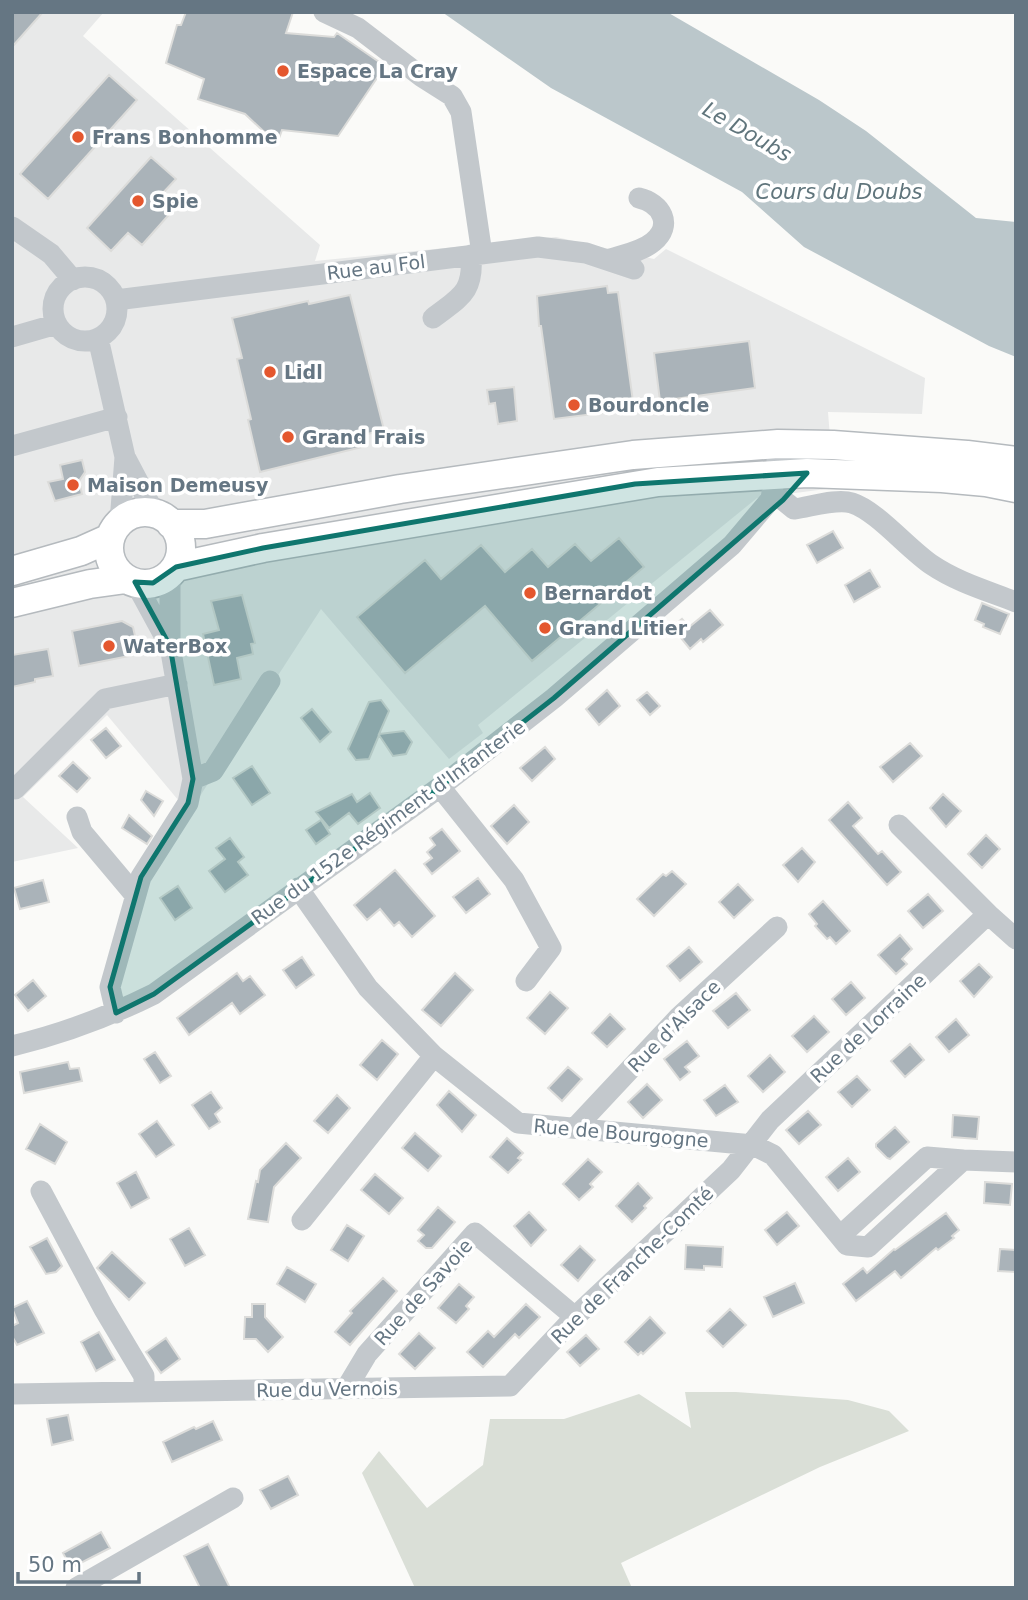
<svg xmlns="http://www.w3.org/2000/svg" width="1028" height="1600" font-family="'DejaVu Sans',sans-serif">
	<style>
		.built { fill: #e8e9e9 }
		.green { fill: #dadfd7 }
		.water { fill: #bbc7cb }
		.building { fill: #aab3b9; stroke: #dcdcda; stroke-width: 2 }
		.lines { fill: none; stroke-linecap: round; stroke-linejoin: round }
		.major-casing { stroke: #b5babe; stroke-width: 31 }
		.minor { stroke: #c3c8cc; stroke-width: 21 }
		.major { stroke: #fff; stroke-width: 28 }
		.marked { fill: #0f766e; fill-opacity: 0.2; stroke: #0f766e; stroke-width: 5; stroke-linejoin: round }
		.poi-dot { fill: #e4572e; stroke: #fff; stroke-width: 2.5 }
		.labels { text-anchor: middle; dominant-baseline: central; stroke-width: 7; stroke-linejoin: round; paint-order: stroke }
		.poi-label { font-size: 19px; font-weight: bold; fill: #657683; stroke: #fff; text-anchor: start }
		.street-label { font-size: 19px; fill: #657683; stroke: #fff }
		.water-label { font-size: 21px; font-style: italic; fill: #60757c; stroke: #fff }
	</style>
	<rect width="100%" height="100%" fill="#fafaf8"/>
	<path class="built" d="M12,12H104L83,36L320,245L315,261L556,237L654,259L666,249L925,378L922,414L828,412L834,488L757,498L478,725L483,733L449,759L321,609L189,813L107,715L23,797L78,848L12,862Z"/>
	<path class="green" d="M685,1392H736L848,1400L889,1411L909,1431L820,1467L621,1563L632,1588H415L362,1473L379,1451L427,1508L483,1465L490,1419H564L639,1394L691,1428Z"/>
	<path class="water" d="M442,12H667L819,100L866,131L976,218L1016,222V357L989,346L804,247L742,192L551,88Z"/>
	<path class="building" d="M12,12H43L12,47Z
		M186,12H293L286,33L334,37L337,33L385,66L338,136L282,130L277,144L245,114L198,99L204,79L166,63L177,25H181Z
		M109,75L137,100L48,199L20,174Z
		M151,157L176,179L160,196L174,209L142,245L128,233L111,251L87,228Z
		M607,286L608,293L618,292L634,409L554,419L541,326H539L537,296Z
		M350,295L384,430L363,435L366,446L260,472L248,420L251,419L237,359L242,358L232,318L308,301L309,304Z
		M749,341L755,388L660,401L654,353Z
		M514,387L517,421L498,424L495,403L489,404L487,390Z
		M82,460L85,472L79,481L82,494L55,501L48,482L63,479L60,465Z
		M833,531L843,548L817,563L807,545Z
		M619,538L644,567L532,661L485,606L405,673L357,617L425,560L441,579L481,545L505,572L532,549L548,567L575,544L591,561Z
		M870,570L880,587L854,602L845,585Z
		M242,595L255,643L251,644L253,654L237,658L241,679L214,685L203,634L219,630L211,601Z
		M982,603L1009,614L1000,634L983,627L984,624L975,620Z
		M710,610L723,625L703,642L701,639L690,649L672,627L682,619L689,627Z
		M122,621L133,627L139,654L79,666L72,631Z
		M48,649L53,676L35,679V682L12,687V655Z
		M607,690L620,706L599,725L586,709Z
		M647,692L660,706L650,715L637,700Z
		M381,700L389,711L379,734L404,731L412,742L406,754L393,756L379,735L369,759L356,760L348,749L369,702Z
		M312,709L331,732L320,742L301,718Z
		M106,728L121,746L106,758L91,740Z
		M910,743L922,756L893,782L880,767Z
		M545,747L555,759L532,781L520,768Z
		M73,762L90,778L77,792L59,776Z
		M252,766L270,793L252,805L233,778Z
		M146,791L163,801L154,816L141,800Z
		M370,793L380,808L358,824L349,813L329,828L316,812L352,794L357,802Z
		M943,794L961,811L946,827L930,808Z
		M848,802L862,818L853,826L878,854L882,851L901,872L887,885L829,820Z
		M514,805L529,822L507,844L491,826Z
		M129,815L152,836L147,844L122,828Z
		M321,820L330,834L316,844L306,830Z
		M442,829L460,851L432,874L424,864L432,858L427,852L435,845L430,838Z
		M986,835L1000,849L982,868L968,854Z
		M230,838L244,857L238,862L248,875L225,892L209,871L225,859L216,848Z
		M802,848L815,862L798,882L783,865Z
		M395,870L435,916L412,937L399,922L394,926L380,909L367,920L354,905Z
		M672,871L686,884L654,916L637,899L663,874L666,876Z
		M478,878L490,894L466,913L453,897Z
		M43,880L49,902L20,909L14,888Z
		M738,884L753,900L734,918L719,902Z
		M178,886L192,908L175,920L160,898Z
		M928,894L943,911L923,928L908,911Z
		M823,901L850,931L836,944L830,937L827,939L815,926L817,924L809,914Z
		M900,935L912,949L902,959L907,964L896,974L878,955Z
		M689,947L702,962L680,981L667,966Z
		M302,957L314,975L296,988L283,970Z
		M979,964L992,977L974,997L960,981Z
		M237,973L243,981L250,976L265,995L240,1014L232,1003L189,1035L177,1018Z
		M455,973L473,990L441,1026L422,1010Z
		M33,980L46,996L28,1011L15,995Z
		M851,982L865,998L846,1015L832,999Z
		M550,992L568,1008L545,1034L527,1018Z
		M736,993L750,1010L728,1028L713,1011Z
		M610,1014L625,1029L607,1047L592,1033Z
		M814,1016L829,1032L807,1052L792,1036Z
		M956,1019L969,1035L949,1052L936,1037Z
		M382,1040L398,1054L377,1080L360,1065Z
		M687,1041L699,1056L685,1067L690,1072L680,1080L664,1059Z
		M910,1044L924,1060L905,1077L891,1061Z
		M155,1052L171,1076L160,1083L144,1059Z
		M770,1055L785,1072L763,1092L748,1076Z
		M68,1062L70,1069L79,1068L82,1081L24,1093L20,1072Z
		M568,1067L582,1079L562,1101L548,1088Z
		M857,1076L870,1090L852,1107L838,1092Z
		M647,1084L662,1100L643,1118L628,1102Z
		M725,1085L738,1102L716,1116L704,1100Z
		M449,1091L476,1115L462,1132L437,1105Z
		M211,1092L222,1108L215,1114L220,1122L209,1129L192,1105Z
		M337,1095L350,1108L328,1133L314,1121Z
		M808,1111L821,1125L799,1144L786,1130Z
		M953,1115L979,1117L977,1139L952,1137Z
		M157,1121L174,1145L156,1157L139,1134Z
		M40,1124L67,1142L55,1164L26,1149Z
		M895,1127L909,1142L890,1159L887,1158L876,1147V1144Z
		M415,1133L441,1156L428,1171L402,1148Z
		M507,1138L523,1153L518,1158L521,1160L508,1173L490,1157Z
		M286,1143L301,1158L274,1187L268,1222L248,1219L256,1181L258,1182L260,1170Z
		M848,1158L860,1172L838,1191L826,1177Z
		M588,1159L602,1172L590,1184L593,1187L579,1200L563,1184Z
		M136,1172L149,1198L131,1208L117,1183Z
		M375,1174L403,1198L389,1214L361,1190Z
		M985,1182L1012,1184L1010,1205L984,1203Z
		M638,1183L652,1198L644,1206L646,1208L632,1222L616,1206Z
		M438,1207L455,1222L432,1248H426L418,1241L424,1235L418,1230Z
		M529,1212L546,1230L531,1246L514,1226Z
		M787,1212L799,1226L777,1245L765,1230Z
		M946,1213L959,1230L952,1236L954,1238L938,1250L936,1248L901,1278L895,1271L856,1301L843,1284L863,1268L867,1273L894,1249L895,1250Z
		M347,1225L364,1236L348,1261L331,1250Z
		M189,1228L205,1255L185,1266L170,1239Z
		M47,1238L62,1266L56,1272L46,1274L30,1247Z
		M686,1245L723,1247L722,1267L704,1266V1270L685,1269Z
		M580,1246L595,1260L578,1281L561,1265Z
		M1000,1249L1016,1250V1272L998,1271Z
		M112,1252L145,1283L129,1300L97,1268Z
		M287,1267L316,1284L305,1302L277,1284Z
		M383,1278L397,1291L350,1345L335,1332L352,1313L350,1311Z
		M795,1283L804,1303L773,1317L764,1297Z
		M459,1284L474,1297L466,1306L469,1309L456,1323L438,1308Z
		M27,1301L44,1333L17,1345L12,1336V1326L18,1323L12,1308Z
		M252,1304H265V1317L283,1337L268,1352L256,1339H244L245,1317H252Z
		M526,1304L540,1317L519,1338L515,1334L483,1367L467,1352L488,1331L494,1337Z
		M730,1309L746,1325L723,1347L707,1331Z
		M650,1317L665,1333L643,1354L641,1352L638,1355L625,1342Z
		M99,1332L115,1360L96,1371L81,1342Z
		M419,1333L435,1348L415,1369L399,1354Z
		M586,1335L599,1349L580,1366L567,1352Z
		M166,1338L180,1359L161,1373L146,1352Z
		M68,1415L73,1440L52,1445L47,1419Z
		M213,1421L222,1440L172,1462L163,1442L194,1427L196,1429Z
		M288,1476L298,1495L271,1509L260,1490Z
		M101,1532L110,1548L71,1568L63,1553Z
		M208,1544L230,1588H200L184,1556Z"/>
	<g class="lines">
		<g class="major-casing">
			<path id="major" d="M109 548a36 36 0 1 1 72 0a36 36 0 1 1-72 0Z
				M171,524H205L400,489L633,455L778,444L833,445L967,455L1016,461
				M176,567L263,548L658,482L807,473L942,478L986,482L1016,488
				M12,571L81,551L110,538
				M12,603L90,584L126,579"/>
		</g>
		<path class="minor" d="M324,12L358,28L422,77L452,96L461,112L482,254
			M12,227L51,254L73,280
			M607,260C622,255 641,252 653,242C674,225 661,203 639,198
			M53 309a32 32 0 1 1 64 0a32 32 0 1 1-64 0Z
			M116,300L538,247L586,253L634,269
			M433,318C460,297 474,293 471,255
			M12,337L57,324
			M98,338L125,457L120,522
			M12,446L117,417
			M125,457L155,514
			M783,500L794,509C810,507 837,498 852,503C877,511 908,549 932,565C957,582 988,591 1016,602
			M135,582L166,639
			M193,779L213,771L270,681
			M440,787L514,880L551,948L526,981
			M15,789L105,699L177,684
			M77,817L82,832L135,895
			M298,888L368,988L434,1056L518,1123L753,1145L773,1155L847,1245L868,1247L963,1160L1016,1162
			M988,914L1016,939
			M116,1013L110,987L141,877L188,803L193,779L170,646V574
			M12,1046C62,1034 108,1017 154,994L440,787L554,698L732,545L771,499L777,461L785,452L803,451
			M575,1128L679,1017L777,927
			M41,1191L104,1309L144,1376V1392
			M302,1220L434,1056
			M840,1236L927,1157L963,1160
			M346,1389L367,1354L475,1233L575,1317
			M12,1394L510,1386L575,1317L731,1170L770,1120L988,914L899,825
			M76,1588L233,1498"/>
		<use href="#major" class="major"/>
	</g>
	<path class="marked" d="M807,473L783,500L554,698L440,787L154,994L116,1013L110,987L141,877L188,803L193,779L170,646L135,582L153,583L176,567L263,548L635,484Z"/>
	<g class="poi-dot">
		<circle cx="283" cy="71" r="7"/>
		<circle cx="78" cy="137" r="7"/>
		<circle cx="138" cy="201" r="7"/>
		<circle cx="270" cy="372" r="7"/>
		<circle cx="574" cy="405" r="7"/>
		<circle cx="288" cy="437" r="7"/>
		<circle cx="73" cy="485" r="7"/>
		<circle cx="530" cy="593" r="7"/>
		<circle cx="545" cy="628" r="7"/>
		<circle cx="109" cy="646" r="7"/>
	</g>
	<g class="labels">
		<g class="poi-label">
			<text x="297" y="71">Espace La Cray</text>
			<text x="92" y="137">Frans Bonhomme</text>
			<text x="152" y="201">Spie</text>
			<text x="284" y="372">Lidl</text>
			<text x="588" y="405">Bourdoncle</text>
			<text x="302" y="437">Grand Frais</text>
			<text x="87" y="485">Maison Demeusy</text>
			<text x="544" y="593">Bernardot</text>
			<text x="559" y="628">Grand Litier</text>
			<text x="123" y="646">WaterBox</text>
		</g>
		<g class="street-label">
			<text transform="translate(376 267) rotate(-7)">Rue au Fol</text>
			<text transform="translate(388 822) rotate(-36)">Rue du 152e Régiment d'Infanterie</text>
			<text transform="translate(674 1026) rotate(-45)">Rue d'Alsace</text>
			<text transform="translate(868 1028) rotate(-43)">Rue de Lorraine</text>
			<text transform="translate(621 1133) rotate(5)">Rue de Bourgogne</text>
			<text transform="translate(632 1265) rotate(-44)">Rue de Franche-Comté</text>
			<text transform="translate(423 1292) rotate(-48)">Rue de Savoie</text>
			<text transform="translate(327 1389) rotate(-1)">Rue du Vernois</text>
		</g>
		<g class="water-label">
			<text transform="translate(747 132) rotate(30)">Le Doubs</text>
			<text x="839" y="192">Cours du Doubs</text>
		</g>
	</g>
	<rect width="1028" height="1600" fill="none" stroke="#657683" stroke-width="28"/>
	<path d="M18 1572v10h121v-10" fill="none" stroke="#657683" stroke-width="3.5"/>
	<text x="28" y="1572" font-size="21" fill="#657683" stroke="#ffffff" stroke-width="5" paint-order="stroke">50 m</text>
</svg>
